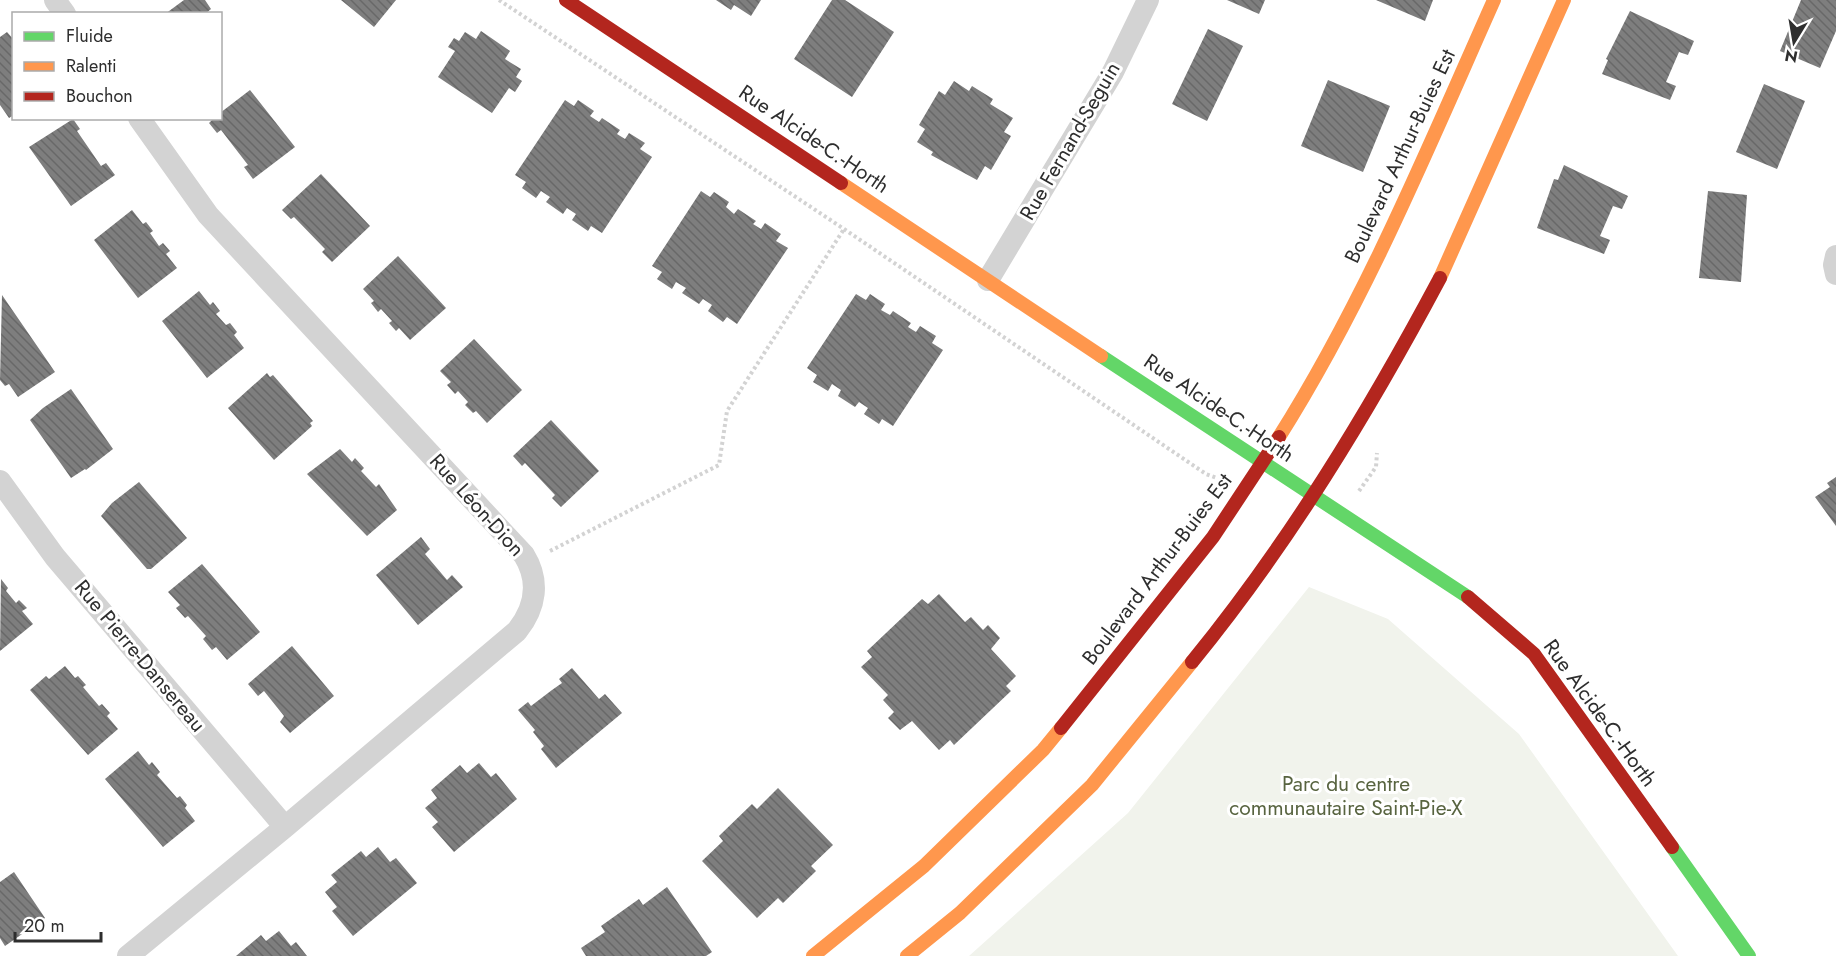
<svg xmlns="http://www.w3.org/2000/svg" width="1836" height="956" font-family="Jost,sans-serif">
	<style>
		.park { fill: #f1f3ec }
		.building { fill: url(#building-back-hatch) }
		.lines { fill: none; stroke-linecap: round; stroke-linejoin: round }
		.path { stroke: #d3d3d3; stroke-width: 4; stroke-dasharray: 3 3; stroke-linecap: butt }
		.street { stroke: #d3d3d3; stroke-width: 22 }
		.fast { stroke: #63d668; stroke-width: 14 }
		.slow { stroke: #ff974d; stroke-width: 14 }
		.jam { stroke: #b3261e; stroke-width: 14 }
		.labels { text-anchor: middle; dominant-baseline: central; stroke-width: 6; stroke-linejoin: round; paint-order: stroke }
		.street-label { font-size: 21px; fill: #2e2e2e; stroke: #fff }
		.park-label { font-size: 21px; fill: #586440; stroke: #fff }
	</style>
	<defs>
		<pattern id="building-back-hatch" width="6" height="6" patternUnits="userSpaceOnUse" patternTransform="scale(1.5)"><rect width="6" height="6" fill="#7e7e7e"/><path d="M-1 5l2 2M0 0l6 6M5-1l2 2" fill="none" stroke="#686868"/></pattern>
	</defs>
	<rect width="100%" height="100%" fill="#fff"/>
	<path class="park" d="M1309,587L1388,619L1519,734L1678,956H969L1128,813Z"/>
	<path class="building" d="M184,0H205L211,9L205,14H165Z
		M341,0H396L374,27Z
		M716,0H761L751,16L734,5L731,10Z
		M832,0H845L894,32L852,97L794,59Z
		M1227,0H1265L1259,14Z
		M1376,0H1433L1425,21Z
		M1801,0H1836V31L1820,68L1780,51Z
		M1630,11L1694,41L1688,55L1679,52L1666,82L1676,86L1670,100L1602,74L1608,60L1606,59Z
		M1208,29L1243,46L1207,121L1172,104Z
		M481,31L510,51L505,59L521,69L516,77L522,81L515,92L509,88L492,113L438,77L455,51L448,47L454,38L459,41L465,32L476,39Z
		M7,32L14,40V115L9,118L0,105V37Z
		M1328,80L1390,106L1363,172L1301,146Z
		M954,81L969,91L972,86L993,99L990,104L1013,118L1004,132L1011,136L991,170L985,166L977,180L931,155L933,152L917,142L925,129L919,125L939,91L945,95Z
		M1764,84L1805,101L1777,169L1736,152Z
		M250,90L295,147L253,179L244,167L248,165L221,130L217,133L209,123L214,118H220V113Z
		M565,100L574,106L578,100L594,111L590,116L599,122L602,118L620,130L617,134L625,139L629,133L645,143L640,149L652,157L602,233L591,226L588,231L572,220L576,214L567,208L563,214L546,202L550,197L541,191L536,198L522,188L526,182L515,175Z
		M73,119L80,129L77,131L101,166L106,163L115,175L71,206L29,147Z
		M1564,165L1628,196L1622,209L1613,206L1600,236L1610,240L1604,254L1537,228L1554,179L1558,180Z
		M321,174L370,226L332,262L322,252L325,249L294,217L291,219L282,210Z
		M701,191L710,197L714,192L729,202L726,207L734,214L738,209L756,221L753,224L761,229L765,223L781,234L776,241L788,248L737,324L727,317L723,322L708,311L712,305L703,299L699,304L682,293L686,288L676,282L672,289L657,279L662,272L652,266Z
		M1708,191L1747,195L1741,282L1699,278Z
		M132,210L143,224L146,222L153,231L150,233L159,246L163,243L170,251L166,254L177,268L138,298L94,240Z
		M398,256L446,308L410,340L399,328L396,331L389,323L392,321L381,309L378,312L371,303L374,301L363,289Z
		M199,291L210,305L213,302L220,311L216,314L226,325L230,323L237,332L234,335L244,348L207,378L162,321Z
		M856,294L866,300L870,294L885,304L881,310L890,315L893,311L911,323L908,327L916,332L920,326L936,336L932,343L943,350L893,426L882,419L879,424L864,414L868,408L859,402L855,407L838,396L841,390L832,384L828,391L813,382L817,375L807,368Z
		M2,295L55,372L18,397L9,384L5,386L0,380Z
		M474,339L522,390L487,423L476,411L473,413L465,405L468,402L458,391L455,394L447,385L451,382L440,371Z
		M267,373L270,377L273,375L313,421L310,423L312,426L274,460L228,408Z
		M71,389L113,449L86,470L85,469L71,478L30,420L43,408Z
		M551,420L599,471L561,507L552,498L555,495L525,463L522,466L513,456Z
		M340,449L352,462L355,458L364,468L361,471L376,487L379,484L397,510L367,536L307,474Z
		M1836,477V526L1815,497L1830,487L1827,483Z
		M139,482L187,538L151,569H147L101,516L112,503Z
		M421,537L430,549L425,554L447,580L452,575L463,587L418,625L376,575Z
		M202,564L260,632L227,660L216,647L212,650L203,639L206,636L188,616L185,618L176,608L180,605L168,592Z
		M1,579L8,588L6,591L16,603L19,600L27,608L22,611L33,624L0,651Z
		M939,594L965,622L971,617L983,630L988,625L1000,638L991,649L1016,676L1006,686L1011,691L954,745L950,740L939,750L912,721L900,730L888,718L894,712L883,700L888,695L861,667L872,657L867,651L922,599L928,604Z
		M292,646L334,696L290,733L280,722L284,716L264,691L258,696L248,684Z
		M65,666L75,678L78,676L86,685L83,687L99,706L102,704L110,713L107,716L118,729L88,755L30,690L46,676L49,679Z
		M572,668L599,699L605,694L622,713L556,768L541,749L544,746L533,732L535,730L518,710L528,702L531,706L552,690L562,683L559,679Z
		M138,751L149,765L152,762L160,772L157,775L177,798L180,796L187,805L185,808L195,821L163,847L105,779Z
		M479,763L491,777L496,773L517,799L454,852L432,827L438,822L425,808L437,798L431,790L460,765L467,773Z
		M778,788L833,845L811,866L816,871L783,903L778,898L757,918L702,861L723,841L719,836L752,804L757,809Z
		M378,847L390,862L396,858L417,883L353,936L332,911L337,907L325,892L337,882L331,875L361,851L366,857Z
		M14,872L45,918L5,946L0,938V882Z
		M667,887L712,952L706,956H586L581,948L605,932L601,926L639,899L643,905Z
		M279,931L291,946L296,942L307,956H236L261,935L266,941Z"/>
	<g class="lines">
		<path class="path" d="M499,0L844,229L1206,474L1217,478
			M1359,491L1376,467L1377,453
			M550,551L719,465L727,411L844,229"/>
		<path class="street" d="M55,0L65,14
			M1836,256L1834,265L1836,274
			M988,280L1113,72L1148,0
			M0,481L55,557L285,827
			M128,956L285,827L517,631C536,607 540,581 524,555L208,215L139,118"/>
		<path class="fast" d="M1101,356L1468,597
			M1672,847L1749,956"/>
		<path class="slow" d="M841,183L1101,356
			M1440,278L1564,0
			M1279,437C1366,299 1428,148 1494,0
			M813,956L924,866L1043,750L1061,728
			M907,956L960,913L1092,785L1192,662"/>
		<path class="jam" d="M566,0L841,183
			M1468,597L1534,654L1672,847
			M1192,662C1289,543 1368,413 1440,278
			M1061,728L1213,537L1279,437"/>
	</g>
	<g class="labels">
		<g class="street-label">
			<text transform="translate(814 139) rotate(34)">Rue Alcide-C.-Horth</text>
			<text transform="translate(1070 141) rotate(-60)">Rue Fernand-Seguin</text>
			<text transform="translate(1400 156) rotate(-65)">Boulevard Arthur-Buies Est</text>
			<text transform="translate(1219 408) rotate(34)">Rue Alcide-C.-Horth</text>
			<text transform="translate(477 505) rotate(48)">Rue Léon-Dion</text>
			<text transform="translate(1157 569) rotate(-53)">Boulevard Arthur-Buies Est</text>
			<text transform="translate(140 656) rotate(50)">Rue Pierre-Dansereau</text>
			<text transform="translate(1600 713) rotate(54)">Rue Alcide-C.-Horth</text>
		</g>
		<g class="park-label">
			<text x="1346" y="784">Parc du centre<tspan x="1346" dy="24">communautaire Saint-Pie-X</tspan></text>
		</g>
	</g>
	<rect x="12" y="12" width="210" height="108" fill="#ffffff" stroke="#ababab" stroke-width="1.5"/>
	<rect x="24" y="32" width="30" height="9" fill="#63d668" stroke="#ababab" stroke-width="1.5"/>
	<text x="66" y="42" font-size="18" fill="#2e2e2e">Fluide</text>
	<rect x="24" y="62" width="30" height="9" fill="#ff974d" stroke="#ababab" stroke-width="1.5"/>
	<text x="66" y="72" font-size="18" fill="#2e2e2e">Ralenti</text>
	<rect x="24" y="92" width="30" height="9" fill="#b3261e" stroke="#ababab" stroke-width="1.5"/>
	<text x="66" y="102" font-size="18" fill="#2e2e2e">Bouchon</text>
	<g transform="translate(1794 42) rotate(191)" stroke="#ffffff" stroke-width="4.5" paint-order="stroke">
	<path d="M0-4.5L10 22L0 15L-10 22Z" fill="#2e2e2e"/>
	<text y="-9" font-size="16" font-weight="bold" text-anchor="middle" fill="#2e2e2e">N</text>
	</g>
	<path d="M15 932v9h86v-9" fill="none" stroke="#2e2e2e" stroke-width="3"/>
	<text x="24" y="932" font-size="18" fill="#2e2e2e" stroke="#ffffff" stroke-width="4.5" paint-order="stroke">20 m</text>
</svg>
